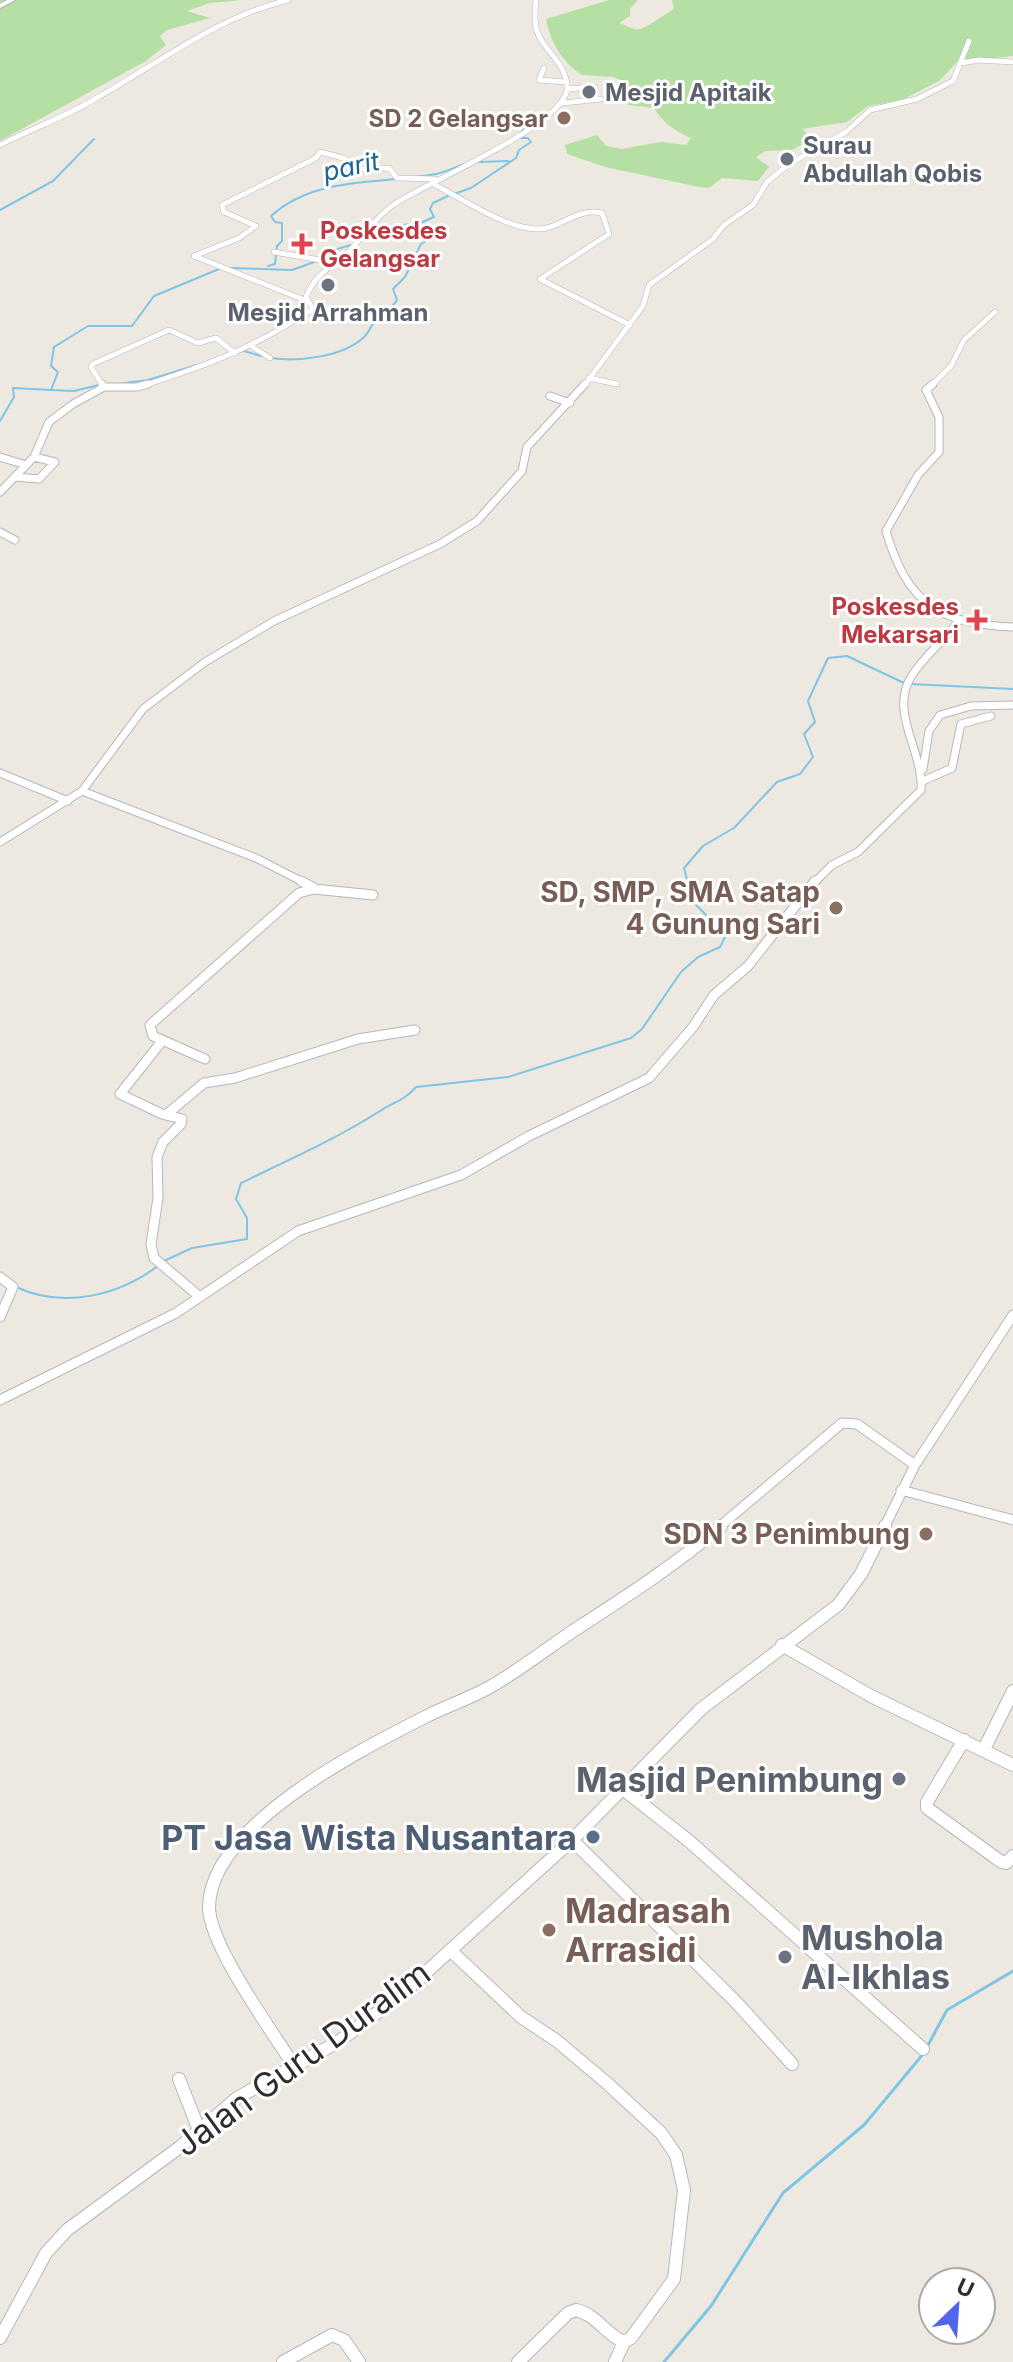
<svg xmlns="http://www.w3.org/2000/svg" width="1013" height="2362" font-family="Inter,sans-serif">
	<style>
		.green { fill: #b5dfa3 }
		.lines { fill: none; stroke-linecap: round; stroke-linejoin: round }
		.stream-far1 { stroke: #7fc5e5; stroke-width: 2 }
		.stream { stroke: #7fc5e5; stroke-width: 3 }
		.minor-far3-casing { stroke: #b5b7bf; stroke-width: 6 }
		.minor-far2-casing { stroke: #b5b7bf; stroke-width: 9 }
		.minor-far1-casing { stroke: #b5b7bf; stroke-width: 11 }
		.minor-casing { stroke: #b5b7bf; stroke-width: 14 }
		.tertiary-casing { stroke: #b5b7bf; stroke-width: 2 }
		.minor-far3 { stroke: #fff; stroke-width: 5 }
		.minor-far2 { stroke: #fff; stroke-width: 7 }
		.minor-far1 { stroke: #fff; stroke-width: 9 }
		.minor { stroke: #fff; stroke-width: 12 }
		.tertiary { fill: #fff; fill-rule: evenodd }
		.worship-dot { fill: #6b7280; stroke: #fff; stroke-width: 3 }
		.education-dot { fill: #8d6e63; stroke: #fff; stroke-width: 3 }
		.health-dot { fill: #e0444e; stroke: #fff; stroke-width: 3 }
		.service-dot { fill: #5c6f8a; stroke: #fff; stroke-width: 3 }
		.labels { text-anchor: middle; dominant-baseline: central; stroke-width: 6; stroke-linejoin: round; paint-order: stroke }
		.far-worship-label { font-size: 24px; font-weight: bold; fill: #5b616d; stroke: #fff; text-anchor: start }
		.far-education-label { font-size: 24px; font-weight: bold; fill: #785e54; stroke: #fff; text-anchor: end }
		.far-health-label { font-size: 24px; font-weight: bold; fill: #be3a42; stroke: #fff; text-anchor: start }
		.far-water-label { font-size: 26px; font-style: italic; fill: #1a6595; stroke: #fff }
		.education-label { font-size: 28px; font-weight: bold; fill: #785e54; stroke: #fff; text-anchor: end }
		.near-worship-label { font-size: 34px; font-weight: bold; fill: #5b616d; stroke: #fff; text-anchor: end }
		.near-service-label { font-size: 34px; font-weight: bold; fill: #4e5e75; stroke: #fff; text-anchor: end }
		.near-education-label { font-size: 34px; font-weight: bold; fill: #785e54; stroke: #fff; text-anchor: start }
		.near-street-label { font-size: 34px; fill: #2d2d2d; stroke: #fff }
	</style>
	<rect width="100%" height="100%" fill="#ede9e1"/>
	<path class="green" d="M0,0H242L210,3L187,11L210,18L167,30L160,36L166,45L146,61L0,141Z
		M609,0H638L630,9V16L619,23L637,30C651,26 661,16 674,9L672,0H1013V56L957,62L939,81L902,100L868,106L847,122L802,129L813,138L792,150L765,151L756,157L769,167L758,181L722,178L709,188L699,187L605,167L567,154L565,145L597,135L606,146L621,149L661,142L686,145L691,138C676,132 662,122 654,108L629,105L609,94L627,88L628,84L614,77L582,75C562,63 550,41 546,19Z"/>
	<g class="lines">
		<path class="stream-far1" d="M522,131L533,123
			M479,162L508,161
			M454,194L471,188L516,158L519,150L531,142L528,138H519
			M0,210L53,181L94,139
			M366,236L396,225L418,224L434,217L430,209L433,203L448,196
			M322,259L331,251L351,245
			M268,266L275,264L277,246L282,241V223L275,222L271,216C316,175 380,185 436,174C446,172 455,167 465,164
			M229,268L292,270L317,261
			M244,351L261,356
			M271,358C298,362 342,357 363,338C370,332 372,323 378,317C385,310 392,309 397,300L393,289L405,277L421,244L440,233V230L424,224
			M118,384L148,380L197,365
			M51,390L74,391L99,385
			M0,421L14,397L13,388L51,390L58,372L51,366L54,347L88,326H132L154,296L219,269
			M911,684L1013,689
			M164,1261L192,1248L247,1239V1218L236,1199L241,1183C289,1160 336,1139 380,1111C394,1102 405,1100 416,1087L508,1077L631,1038L642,1029L681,972L698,957L720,947L726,935L693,902L684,868L703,846L734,828L777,782L800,774L813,757L804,734L815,722L808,701L828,658L847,656L904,683
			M16,1287C63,1309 119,1296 159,1265"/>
		<path class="stream" d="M927,2047L947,2010L1013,1971
			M664,2362L711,2306L783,2193L864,2125L924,2053"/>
		<g class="minor-far3-casing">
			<path id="minor-far3" d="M961,63L979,60L1013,62
				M544,68L539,80L565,82
				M567,89L595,87
				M563,103L601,99
				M0,145C31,129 65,117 95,99C159,63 215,18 288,0
				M431,183C460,197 504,228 536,229C560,230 576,207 602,213L609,234L540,279L630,325
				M274,252L332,262
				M194,256L239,238L256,226L224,212L222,205L316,158L320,152L343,158L361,169L389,168L397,178L435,179
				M194,256L307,301
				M251,346L270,358
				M589,378L617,384
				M103,386L91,367L93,364L169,330L198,343L216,338L235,353
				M142,386C209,365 253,348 313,309L306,297C318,268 334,269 351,249C365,234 375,218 393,205C425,183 565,125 567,89C568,66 548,54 539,36C533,24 535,12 536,0
				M584,386L643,306L649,285L713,239L724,225L753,205L767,182L789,164L846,132L870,110L917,99L953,81L969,41
				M931,386L951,366L964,340L995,312"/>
		</g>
		<g class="minor-far2-casing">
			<path id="minor-far2" d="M102,384L104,387
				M933,384L926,390L939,417V452L918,475L886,531C907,603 939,624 1013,627
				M550,396L570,403
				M0,457L26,465
				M15,477L39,479L55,462L34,457
				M0,492L34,457L49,422L73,404L104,387H137L148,384
				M0,532L15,540
				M923,769L929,731L940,715L971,706L1013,705
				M0,773L68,801
				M923,781L952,768L961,724L991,716
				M82,791L256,858L305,883
				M0,842L82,791L143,709L205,662L274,621L440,544L477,521L522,471L527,447L585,384
				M814,883L832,865L858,852L921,790C924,752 889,713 911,677C924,655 945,641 959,620"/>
		</g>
		<g class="minor-far1-casing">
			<path id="minor-far1" d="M301,881L316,889
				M162,1041L120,1094L162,1114L182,1119L181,1124L163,1142L157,1157L158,1198L151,1244L154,1258L200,1297
				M205,1059L153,1036L150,1025L299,893L314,889L373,895
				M166,1115L204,1083L235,1078L358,1039L415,1030
				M0,1277L13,1287L0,1317
				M0,1400L176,1313L298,1231L461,1175L529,1136L649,1078L693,1027L714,995L748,966L815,881
				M901,1490L1013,1520
				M718,1528L842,1423L857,1424L915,1465
				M884,1528L915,1465L1013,1315"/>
		</g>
		<g class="minor-casing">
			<path id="minor" d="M782,1645L871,1696L1013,1765
				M964,1740L927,1802V1808L1000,1861L1006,1863L1013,1856
				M984,1749L1013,1691
				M623,1789L689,1841L923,2049
				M572,1840L735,2001L792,2064
				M450,1950L521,2017L557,2041L608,2084L661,2133L676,2155L684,2190L674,2279L631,2338L624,2342C605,2334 596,2314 576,2310L568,2313L518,2362
				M294,2066C272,2031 209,1945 209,1907C210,1825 362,1749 427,1716C447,1706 468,1699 488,1688C517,1672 545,1650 573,1631C624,1598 674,1566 721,1526
				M179,2079L199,2130
				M0,2338L46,2253L67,2230L180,2147L237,2098L338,2042L401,1995L572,1840L701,1709L838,1605L861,1574L885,1526
				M283,2362L332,2335L344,2340L359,2362
				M615,2362L624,2342"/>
		</g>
		<g class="tertiary-casing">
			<path id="tertiary" d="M7,0H15L0,8V4Z"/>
		</g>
		<use href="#minor-far3" class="minor-far3"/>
		<use href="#minor-far2" class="minor-far2"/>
		<use href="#minor-far1" class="minor-far1"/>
		<use href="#minor" class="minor"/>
		<use href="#tertiary" class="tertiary"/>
	</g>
	<g class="worship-dot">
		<circle cx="589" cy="92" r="8"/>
		<circle cx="787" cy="159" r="8"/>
		<circle cx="328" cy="285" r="8"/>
		<circle cx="899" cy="1779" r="8"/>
		<circle cx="785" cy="1957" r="8"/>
	</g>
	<g class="education-dot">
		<circle cx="564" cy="118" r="8"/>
		<circle cx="836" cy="908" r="8"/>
		<circle cx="926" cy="1534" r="8"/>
		<circle cx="549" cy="1930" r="8"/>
	</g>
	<g class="health-dot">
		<path d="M298 232h8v8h8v8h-8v8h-8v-8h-8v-8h8z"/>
		<path d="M973 608h8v8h8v8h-8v8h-8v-8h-8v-8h8z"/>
	</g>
	<circle class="service-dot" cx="593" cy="1837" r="8"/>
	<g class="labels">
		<g class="far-worship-label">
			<text x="605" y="92">Mesjid Apitaik</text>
			<text x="803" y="145">Surau<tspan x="803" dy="28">Abdullah Qobis</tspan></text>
			<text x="328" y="312" text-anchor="middle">Mesjid Arrahman</text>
		</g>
		<g class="far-education-label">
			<text x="548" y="118">SD 2 Gelangsar</text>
		</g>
		<g class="far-health-label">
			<text x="320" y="230">Poskesdes<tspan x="320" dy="28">Gelangsar</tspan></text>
			<text x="959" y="606" text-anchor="end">Poskesdes<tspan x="959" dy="28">Mekarsari</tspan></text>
		</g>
		<g class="far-water-label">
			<text transform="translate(351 166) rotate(-12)">parit</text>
		</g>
		<g class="education-label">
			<text x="820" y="892">SD, SMP, SMA Satap<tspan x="820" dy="32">4 Gunung Sari</tspan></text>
			<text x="910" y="1534">SDN 3 Penimbung</text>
		</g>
		<g class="near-worship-label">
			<text x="883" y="1779">Masjid Penimbung</text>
			<text x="801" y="1937" text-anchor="start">Mushola<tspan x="801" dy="39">Al-Ikhlas</tspan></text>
		</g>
		<g class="near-service-label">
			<text x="577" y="1837">PT Jasa Wista Nusantara</text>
		</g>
		<g class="near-education-label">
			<text x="565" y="1910">Madrasah<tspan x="565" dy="39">Arrasidi</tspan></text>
		</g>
		<g class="near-street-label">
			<text transform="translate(302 2058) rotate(-36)">Jalan Guru Duralim</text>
		</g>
	</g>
	<g transform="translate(957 2306) rotate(25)"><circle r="38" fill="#ffffff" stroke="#ababab" stroke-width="2"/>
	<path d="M0-6L14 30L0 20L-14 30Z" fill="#5166eb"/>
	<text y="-12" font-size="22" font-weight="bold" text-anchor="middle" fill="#2d2d2d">U</text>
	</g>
</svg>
